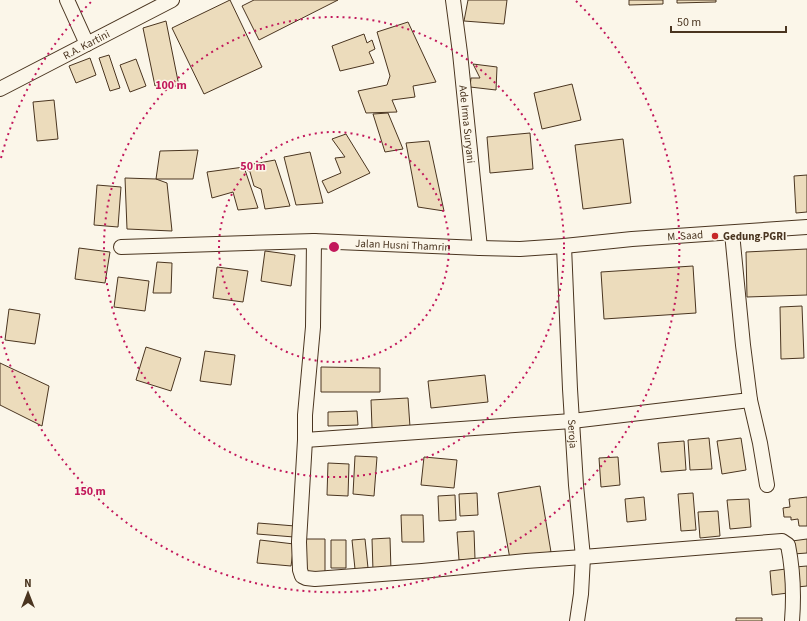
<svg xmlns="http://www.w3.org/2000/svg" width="807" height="621" font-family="'Source Sans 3',sans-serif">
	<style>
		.building { fill: #ecdcbc; stroke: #4a3520 }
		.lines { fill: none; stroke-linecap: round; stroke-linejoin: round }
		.street-casing { stroke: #4a3520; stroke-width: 16 }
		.street { stroke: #fbf6e9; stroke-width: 14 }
		.ring { fill: none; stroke: #c2185b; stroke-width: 2; stroke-dasharray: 2 4 }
		.poi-dot { fill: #c62828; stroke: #fbf6e9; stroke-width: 1.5 }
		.labels { text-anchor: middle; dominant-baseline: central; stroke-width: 3; stroke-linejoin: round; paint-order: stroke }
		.street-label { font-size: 11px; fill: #4a3520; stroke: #fbf6e9 }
		.poi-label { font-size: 11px; font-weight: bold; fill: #4a3520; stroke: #fbf6e9; text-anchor: start }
		.centre { fill: #c2185b; stroke: #fbf6e9; stroke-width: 2 }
		.ring-label { font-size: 12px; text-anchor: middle; font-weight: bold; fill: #c2185b; stroke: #fbf6e9; stroke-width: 3; stroke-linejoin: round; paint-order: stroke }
	</style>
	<rect width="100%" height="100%" fill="#fbf6e9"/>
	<path class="building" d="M230,0L262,67L204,94L172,28Z
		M254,0H338L259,40L242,6Z
		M468,0H507L504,24L464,21Z
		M629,0H663V4L629,5Z
		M677,0H716V2L677,3Z
		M166,21L179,86H155L143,28Z
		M408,22L436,82L413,86L415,97L392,100L397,112L366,113L358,91L387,85L390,76L377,32Z
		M364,34L367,43L372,40L375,49L369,52L374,63L340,71L332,46Z
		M109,55L120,88L110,91L99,58Z
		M90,58L96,75L76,83L69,66Z
		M136,59L146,86L130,92L120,65Z
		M473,64L497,67L496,90L470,87L471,78H480Z
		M572,84L581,120L542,129L534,93Z
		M54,100L58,139L37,141L33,102Z
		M388,113L403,149L385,152L373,114Z
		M530,133L533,169L490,173L487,137Z
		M346,134L370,173L328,193L322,181L341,173L335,158L345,157L332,139Z
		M623,139L631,203L583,209L575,145Z
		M429,141L444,211L418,207L406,143Z
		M198,150L193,179H156L160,151Z
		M310,152L323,203L296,205L284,157Z
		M275,160L290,206L265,209L261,189L254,186L248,165Z
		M244,167L258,208L238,210L233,192L212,198L207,172Z
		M807,175V212L796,213L794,176Z
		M125,178L156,179L167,183L172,231L127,229Z
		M97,185L121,187L118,227L94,225Z
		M79,248L110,252L105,283L75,279Z
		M807,249V295L747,297L746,252Z
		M265,251L295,255L291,286L261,281Z
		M157,262L172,263L171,293H153Z
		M693,266L696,313L604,319L601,272Z
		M217,267L248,271L243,302L213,298Z
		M118,277L149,281L145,311L114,307Z
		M802,306L804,358L781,359L780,307Z
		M9,309L40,314L35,344L5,340Z
		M146,347L181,358L171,391L136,380Z
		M205,351L235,355L231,385L200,381Z
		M0,363L49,386L42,426L0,405Z
		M321,367L380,368V392H321Z
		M485,375L488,402L431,408L428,381Z
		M408,398L410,427L372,428L371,400Z
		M357,411L358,425L328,426V412Z
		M709,438L712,469L690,470L688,440Z
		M741,438L746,470L722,474L717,441Z
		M684,441L686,470L661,472L658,443Z
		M355,456L377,457L374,496L353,494Z
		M424,457L457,460L454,488L421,485Z
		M618,457L620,485L601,487L599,458Z
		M328,463L349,464L348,496L327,495Z
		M540,486L551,552L510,559L498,493Z
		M477,493L478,515L460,516L459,494Z
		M693,493L696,530L681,531L678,494Z
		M455,495L456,520L439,521L438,496Z
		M644,497L646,520L627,522L625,499Z
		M807,497V526H799L798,519L791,520V517H784L783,508L790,507L789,499Z
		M749,499L751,527L730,529L727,500Z
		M718,511L720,536L700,538L698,512Z
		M401,515H423L424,542H402Z
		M258,523L295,526L294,537L257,534Z
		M474,531L475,559L459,560L457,532Z
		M390,538L391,571H373L372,539Z
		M306,539H325V576H306Z
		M365,539L368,568L355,569L352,540Z
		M807,539V553L793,554L792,541Z
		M260,540L294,544L291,566L257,563Z
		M331,540H346V568H331Z
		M807,566V586L797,587L795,567Z
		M786,569L788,593L772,595L770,571Z
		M736,618H762V621H736Z"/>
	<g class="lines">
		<g class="street-casing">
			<g id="street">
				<path d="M67,0L87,44"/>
				<path id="s1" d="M453,0L460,53L480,248"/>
				<path id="s2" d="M0,89L172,0"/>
				<path d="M314,241L313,327L305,415V440L299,542L300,570L302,576L306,578L315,579L422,571L526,561L583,557L782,541L788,545C793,570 794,596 792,621"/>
				<path id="s3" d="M564,246L570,389L576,485L583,557L581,594L577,621"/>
				<path id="s4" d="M121,247L314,241L480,248L520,249L564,246L632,239L807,227"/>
				<path d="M750,400L760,443L767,485"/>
				<path d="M305,440L572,421L750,400L743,345L732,233"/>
			</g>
		</g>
		<use href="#street" class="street"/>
	</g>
	<g class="ring">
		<circle cx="334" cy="247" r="115"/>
		<circle cx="334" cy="247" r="230"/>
		<path d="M1 158A345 345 0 0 1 92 1M576 1A345 345 0 1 1 1 336"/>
	</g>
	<circle class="poi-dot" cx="715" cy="236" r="4"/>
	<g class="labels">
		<g class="street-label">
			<text stroke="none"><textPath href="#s2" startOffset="97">R.A. Kartini</textPath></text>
			<text stroke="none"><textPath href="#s1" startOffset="125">Ade Irma Suryani</textPath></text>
			<text stroke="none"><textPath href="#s4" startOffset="565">M. Saad</textPath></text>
			<text stroke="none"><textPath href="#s4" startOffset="282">Jalan Husni Thamrin</textPath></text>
			<text stroke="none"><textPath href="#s3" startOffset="188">Seroja</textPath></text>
		</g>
		<g class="poi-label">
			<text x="723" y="236">Gedung PGRI</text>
		</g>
	</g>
	<circle cx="334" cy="247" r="6" class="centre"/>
	<g class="ring-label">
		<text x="171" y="89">100 m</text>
		<text x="253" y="170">50 m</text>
		<text x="90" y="495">150 m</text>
	</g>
	<g transform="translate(28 593)" stroke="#fbf6e9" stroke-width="3" paint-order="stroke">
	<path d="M0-3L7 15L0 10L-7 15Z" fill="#4a3520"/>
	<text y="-6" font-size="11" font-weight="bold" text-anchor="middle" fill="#4a3520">N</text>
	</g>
	<path d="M671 26v6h115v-6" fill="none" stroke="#4a3520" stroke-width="2"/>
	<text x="677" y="26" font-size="12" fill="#4a3520" stroke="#fbf6e9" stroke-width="3" paint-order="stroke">50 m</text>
</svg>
